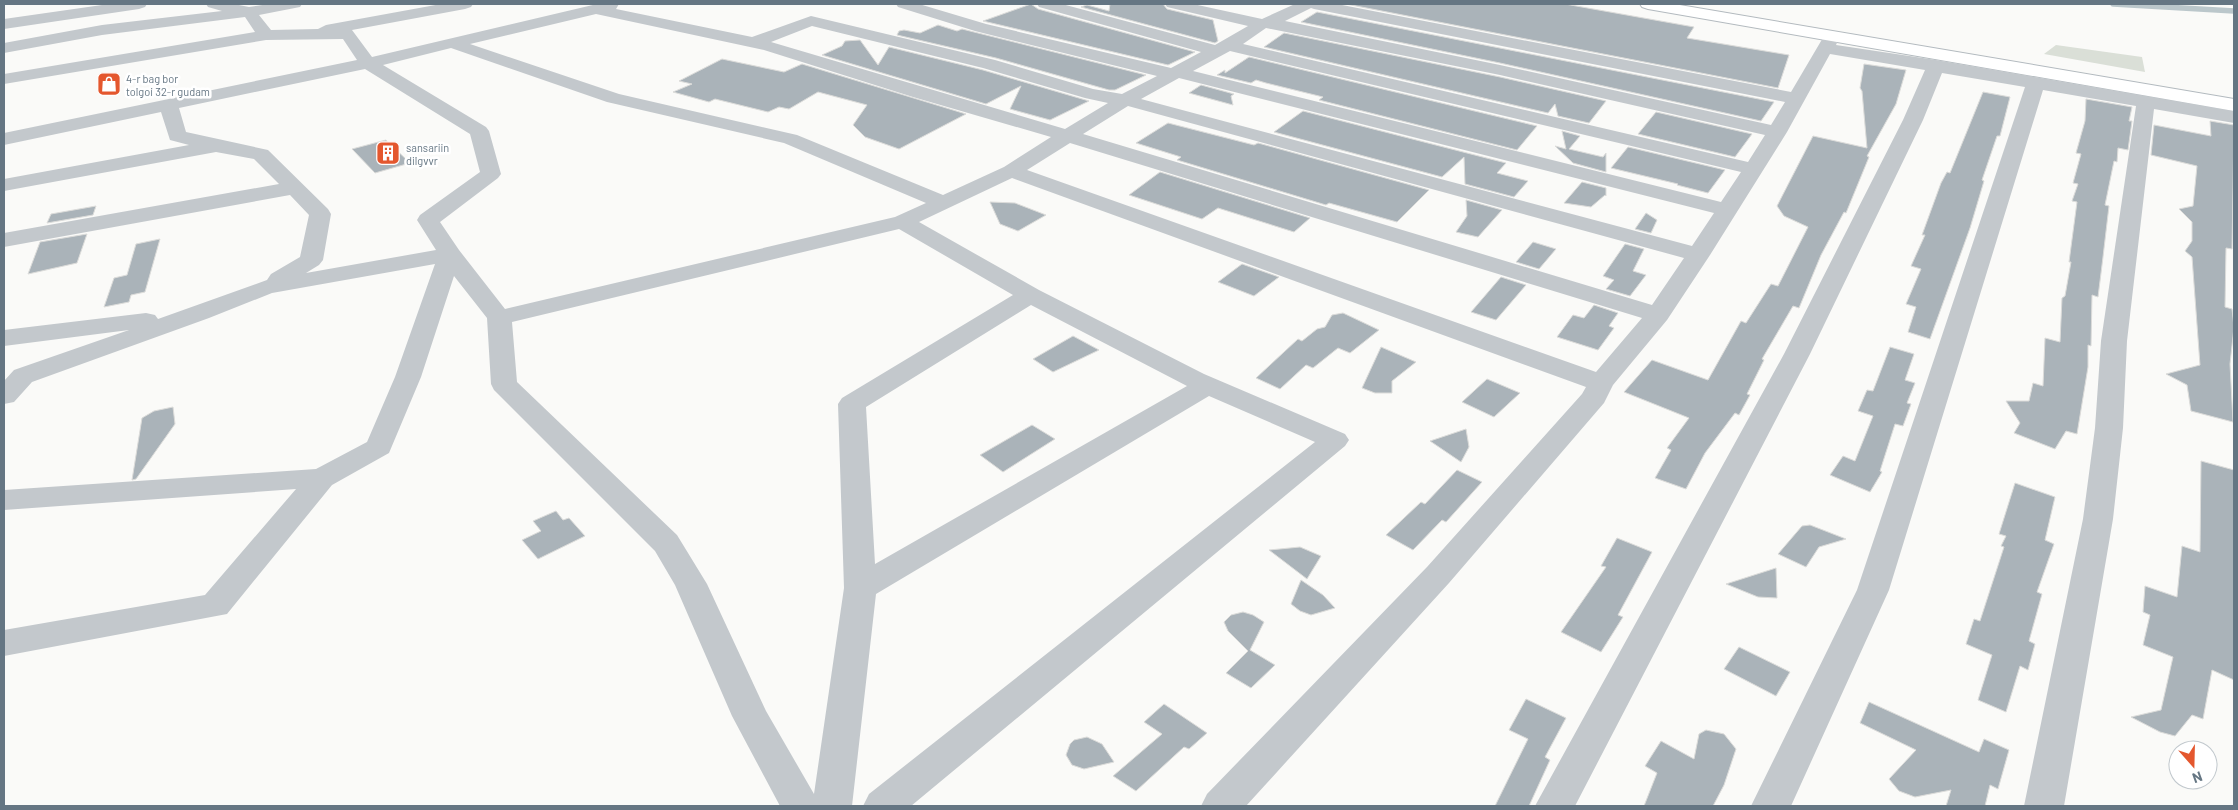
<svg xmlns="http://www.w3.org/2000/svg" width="2238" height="810" font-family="Barlow,sans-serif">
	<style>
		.green { fill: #dadfd7 }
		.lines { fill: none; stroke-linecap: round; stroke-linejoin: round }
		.stream { stroke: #bbc7cb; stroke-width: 5.5 }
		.building { fill: #aab3b9; stroke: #dcdcda }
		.secondary-casing { stroke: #b3babf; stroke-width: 2 }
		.street { fill: #c3c8cc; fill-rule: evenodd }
		.secondary { fill: #fff; fill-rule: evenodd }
		.labels { text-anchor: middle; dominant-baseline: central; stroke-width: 5; stroke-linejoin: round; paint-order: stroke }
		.far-poi-label { font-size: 11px; fill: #657683; stroke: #fff; text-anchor: start }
	</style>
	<rect width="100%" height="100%" fill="#fafaf8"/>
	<path class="green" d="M2056,45L2142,57L2145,72L2044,54Z"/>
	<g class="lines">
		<path class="stream" d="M2113,4L2234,11"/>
	</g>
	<path class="building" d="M1031,4L1038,9L1195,52L1168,65L983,21Z
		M1110,4H1163L1167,9L1213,20L1218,41L1215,43L1081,7L1087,5L1109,11Z
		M1346,4H1565L1694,27L1687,38L1789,55L1778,88Z
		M1317,12L1774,102L1761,121L1500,63L1301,22Z
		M938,25L957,31L962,29L1146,75L1115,90H1109L996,58L897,35L899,31L904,30L920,33Z
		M1284,33L1500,77L1606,101L1589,123L1558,116L1555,104L1548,113L1264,47Z
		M860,40L878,65L889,47L983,70L1089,101L1050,120L1010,109L1021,86L986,104L822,55L842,46L845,41Z
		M1249,57L1537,126L1517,150L1319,100L1323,97L1266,83L1256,80L1251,83L1217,75L1225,70V73Z
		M722,59L784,72L802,64L966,114L899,149L865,137L853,125L867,105L818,92L789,109L779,107L768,112L715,99L709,102L673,92L692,84L679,81Z
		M1864,64L1906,70L1896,104L1867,156L1869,157L1846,213L1844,212L1821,255L1799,308L1793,306L1762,359L1764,360L1747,394L1750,395L1739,415L1735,413L1705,453L1686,489L1655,478L1671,450L1667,448L1689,418L1624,392L1652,360L1708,380L1741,321L1746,323L1771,284L1778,286L1808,227L1784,216L1777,206L1813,136L1867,148L1862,91L1860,88Z
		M1201,85L1234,94L1231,96L1233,105L1189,93Z
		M1983,92L2010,97L2000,136H1997L1982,180L1984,181L1970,228L1930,339L1908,332L1916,307L1906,304L1921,269L1911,266L1925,235H1922L1941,183L1947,172L1950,173Z
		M2086,99L2132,107L2129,121H2132L2128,150L2118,148L2117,162L2114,161L2105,205L2109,206L2103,257L2098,297L2092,295L2091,346L2088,345V367L2077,434L2066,431L2055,449L2014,433L2020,423L2006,401H2029L2033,383L2043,386L2045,338L2060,342L2062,298L2065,296L2071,262H2069L2077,202L2072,201L2078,184L2073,183L2081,154L2076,153L2085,121Z
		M1303,111L1506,163L1497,173L1528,181L1514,197L1465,184L1464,157L1442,177L1274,132Z
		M1656,112L1752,134L1735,157L1638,134Z
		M2210,121L2234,125L2232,249L2226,248L2225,307L2232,309L2234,327L2230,364L2233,422L2191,411L2187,385L2166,374L2200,365L2192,257L2185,251L2192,241V222L2179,209L2193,206L2197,166L2151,155L2154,125L2211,136Z
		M1168,123L1254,145L1258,143L1429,190L1397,222L1329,203L1326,205L1177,160L1181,157L1136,143Z
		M1562,131L1580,136L1569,149L1603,157L1606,153V172L1573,163L1555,146L1566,149Z
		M386,140L410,163L375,173L352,149Z
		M1628,147L1725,170L1708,193L1677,185L1678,184L1611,168Z
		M1160,172L1310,218L1294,232L1218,208L1202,219L1129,195Z
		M1582,182L1606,188V196L1605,195L1591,207L1564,203Z
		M1466,200L1502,210L1478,237L1456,232L1467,216Z
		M990,202L1015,203L1046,215L1018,231L1000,224Z
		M96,206L93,215L47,223L51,214Z
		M1646,213L1657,220L1651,233L1635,229Z
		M87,234L77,263L28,274L40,242Z
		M160,239L145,292L131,295L129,302L104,307L114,278L127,275L136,244Z
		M1533,242L1556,249L1539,269L1516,262Z
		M1625,244L1644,249L1633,271L1646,275L1630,296L1606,289L1614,280L1603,276Z
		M1242,264L1279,277L1254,296L1218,282Z
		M1501,277L1526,285L1496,320L1471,312Z
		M1594,305L1618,313L1609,326L1614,328L1598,350L1557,337L1573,315L1584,318Z
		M1343,313L1379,330L1350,353L1338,348L1313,368L1306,365L1280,389L1256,378L1298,339L1302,341L1317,329L1325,327L1332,315Z
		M1073,336L1099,350L1053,372L1033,359Z
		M1381,347L1416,362L1392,381V393H1375L1362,388Z
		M1890,347L1914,354L1905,380L1915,383L1907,403L1911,404L1903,426L1895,424L1880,471L1882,472L1870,492L1830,475L1843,456L1855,461L1873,416L1858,411L1867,390L1873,391Z
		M1487,379L1520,393L1494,417L1462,402Z
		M173,407L175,424L136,479L132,480L142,418L154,411Z
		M1032,425L1055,439L1003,472L980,455Z
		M1466,429L1469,447L1461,462L1430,441Z
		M2201,461L2234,470V680L2212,670L2203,719L2192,715L2175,736L2160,732L2131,717L2161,710L2173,657L2143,645L2150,615L2143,612L2145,586L2177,597L2182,546L2200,552Z
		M1457,470L1482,482L1446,522L1442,520L1413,550L1386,535L1421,502L1425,504Z
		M2015,483L2055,497L2045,540L2054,544L2037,592L2042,594L2029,641L2035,644L2028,670L2020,666L2006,712L1978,700L1992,655L1966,644L1974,619L1980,621L2004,547L2001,546L2006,536L1999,534Z
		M556,511L563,520L569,518L585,536L538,559L522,540L541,531L533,521Z
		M1810,525L1846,539L1819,547L1806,567L1778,554L1802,526Z
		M1617,538L1652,552L1618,615L1623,617L1601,652L1561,632L1606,567L1601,566Z
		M1300,547L1321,556L1307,579L1269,550Z
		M1776,568L1777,598L1758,597L1726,584Z
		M1301,580L1323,595L1335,608L1311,615L1300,611L1291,604Z
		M1243,612L1253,615L1264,622L1250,650L1275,665L1251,688L1226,673L1248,651L1228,631L1224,622L1231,615Z
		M1739,647L1790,672L1776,696L1724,669Z
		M1526,699L1566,718L1545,757L1550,760L1529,806H1495L1528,739L1509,730Z
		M1869,702L1979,752L1984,739L2009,750L1998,789L1990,785L1985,806H1946L1951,790L1915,797L1899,791L1889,779L1916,750L1860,723Z
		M1164,704L1207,733L1189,749L1184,747L1136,791L1113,776L1162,734L1144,722Z
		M1706,730L1724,734L1736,749L1724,785L1713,806H1644L1657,773L1645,766L1661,741L1694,759L1699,734Z
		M1087,737L1102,744L1114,762L1084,769L1072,765L1066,755L1070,744L1074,740Z"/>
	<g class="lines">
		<g class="secondary-casing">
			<path id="secondary" d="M1640,4H1674L2234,99V111L1648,9L1642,7Z"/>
		</g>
		<path class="street" d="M109,4H147L145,7L139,9L4,29V19Z
			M206,4H234L249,7L269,4H302L300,7L259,15L271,30L318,29L326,25L441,4H473L471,7L465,9L352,30L372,57L597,4H619L616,9L752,37L811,16L995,60L1093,89L1122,94L1157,76L975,31L898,7L896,4H919L986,24L1171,68L1201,52L1039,7L1037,4H1062L1215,45L1248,26L1167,7L1165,4H1193L1262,19L1295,4H1337L1791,92L1824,36L1826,32H1838L1840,36L1836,45L1936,60L2234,111V123L2154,109L2127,341L2123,428L2113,519L2064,806H2024L2083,519L2095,428L2101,341L2136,106L2043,90L1889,590L1791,806H1751L1857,590L2025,87L1942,73L1923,120L1810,354L1575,806H1535L1784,354L1903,120L1925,70L1830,54L1787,132L1710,255L1667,320L1613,385L1604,403L1449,583L1246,806H1201L1207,794L1427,567L1582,394L1586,387L1012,178L919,222L1039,290L1204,374L1345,434L1349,440L1345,446L911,806H863L869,794L1315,442L1209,396L876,594L852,806H780L732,716L675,585L655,551L494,390L491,384L487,318L454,276L421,377L389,453L332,485L227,614L4,656V630L205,595L296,489L4,510V490L316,469L367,442L395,377L435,264L272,293L209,318L32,382L14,402L4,404V381L14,370L129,330L4,346V330L146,313L155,315L158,319L267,280L271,274L300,257L309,215L290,195L4,247V233L279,184L254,159L216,152L4,191V179L189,145L170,140L161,112L4,145V133L357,60L343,39L266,40L4,84V74L255,32L245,17L102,35L4,53V43L102,25L222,11L208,7ZM1311,8L1314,9L1785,102L1771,125L1500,65L1285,21ZM596,14L764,50L913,97L1051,137L1004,167L943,195L797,135L619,94L470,44ZM812,26L983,68L1085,98L1108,103L1065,129L771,42ZM1266,28L1500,75L1765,135L1748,162L1243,44ZM451,48L607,102L784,143L926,203L895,217L505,309L459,250L440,222L498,178L501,174L489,131L486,127L383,65ZM1230,51L1741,172L1721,202L1193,71ZM365,69L470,134L480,172L420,215L417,220L436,250L306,273L319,265L323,260L331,214L328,209L268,150L186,132L179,108ZM1179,78L1714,213L1692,246L1141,99ZM1128,106L1684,258L1652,305L1083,134ZM1070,143L1642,318L1596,372L1027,170ZM899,229L1013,295L842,398L838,404L844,588L814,794L766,711L707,584L677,535L517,382L512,322ZM1031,305L1187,386L875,564L866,407Z"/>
		<use href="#secondary" class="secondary"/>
	</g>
	<defs>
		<g id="shop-square" transform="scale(1.25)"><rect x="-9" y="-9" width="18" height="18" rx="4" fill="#e4572e" stroke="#fff"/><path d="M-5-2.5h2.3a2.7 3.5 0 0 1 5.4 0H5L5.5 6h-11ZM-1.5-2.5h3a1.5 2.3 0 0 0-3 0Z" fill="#fff"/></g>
		<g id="building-square" transform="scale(1.25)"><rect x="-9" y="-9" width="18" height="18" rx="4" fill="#e4572e" stroke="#fff"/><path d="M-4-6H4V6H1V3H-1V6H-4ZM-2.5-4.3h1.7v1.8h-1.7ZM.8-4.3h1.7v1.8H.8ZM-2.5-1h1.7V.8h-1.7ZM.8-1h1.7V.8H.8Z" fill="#fff"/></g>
	</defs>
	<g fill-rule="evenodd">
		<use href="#shop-square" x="109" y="84"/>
		<use href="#building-square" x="388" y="153"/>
	</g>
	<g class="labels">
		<g class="far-poi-label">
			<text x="126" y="78">4-r bag bor<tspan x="126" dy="13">tolgoi 32-r gudam</tspan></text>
			<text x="406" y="147">sansariin<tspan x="406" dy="13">dilgvvr</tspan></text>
		</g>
	</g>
	<rect width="2238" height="810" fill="none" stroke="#657683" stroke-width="10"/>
	<g transform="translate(2193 765) rotate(160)"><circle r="24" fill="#ffffff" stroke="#c1c8cd"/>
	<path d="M0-4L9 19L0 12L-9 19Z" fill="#e4572e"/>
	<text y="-8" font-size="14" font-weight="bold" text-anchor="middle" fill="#657683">N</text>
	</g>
</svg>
